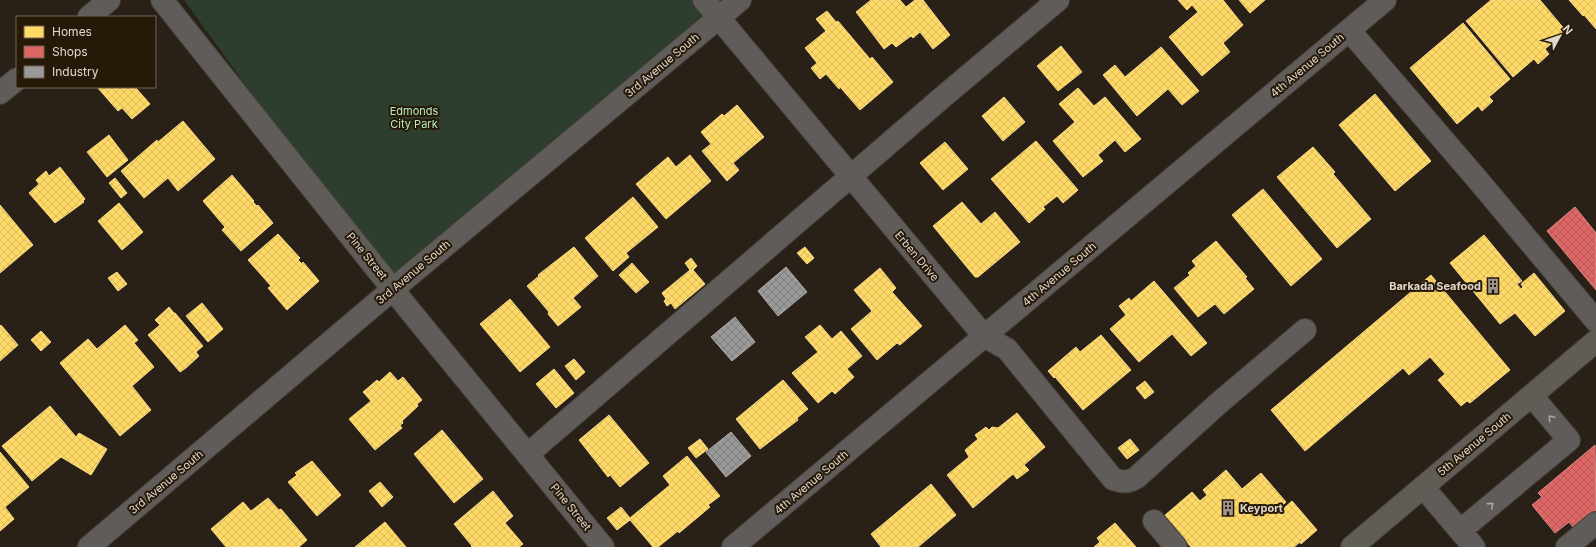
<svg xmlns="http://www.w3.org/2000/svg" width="1596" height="547" font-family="Inter,sans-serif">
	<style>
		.green { fill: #2d3d2e }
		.homes { fill: url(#homes-cross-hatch); stroke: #f6d885 }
		.shops { fill: url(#shops-cross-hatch); stroke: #e08885 }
		.industry { fill: url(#industry-cross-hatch); stroke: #aeaca9 }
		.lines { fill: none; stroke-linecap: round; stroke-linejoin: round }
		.minor-casing { stroke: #453e37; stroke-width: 24 }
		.major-casing { stroke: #453e37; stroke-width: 24 }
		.minor { stroke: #5f5c59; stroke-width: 22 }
		.major { stroke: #605c56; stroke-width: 22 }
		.oneway { stroke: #aca69f }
		.labels { text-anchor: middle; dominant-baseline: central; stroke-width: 4; stroke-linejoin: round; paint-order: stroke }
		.street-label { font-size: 11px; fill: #e0d7cd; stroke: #261908 }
		.park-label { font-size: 11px; fill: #b8ebbf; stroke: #261908 }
		.poi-label { font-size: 11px; font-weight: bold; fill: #e0d7cd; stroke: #261908; text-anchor: end }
	</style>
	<defs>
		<pattern id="homes-cross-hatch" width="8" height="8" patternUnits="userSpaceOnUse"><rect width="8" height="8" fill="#ffd966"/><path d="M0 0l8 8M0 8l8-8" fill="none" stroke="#d9ba5e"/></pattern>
		<pattern id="shops-cross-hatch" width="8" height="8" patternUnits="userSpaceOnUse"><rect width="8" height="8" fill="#e06666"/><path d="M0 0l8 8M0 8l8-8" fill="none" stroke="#b15b5a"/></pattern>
		<pattern id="industry-cross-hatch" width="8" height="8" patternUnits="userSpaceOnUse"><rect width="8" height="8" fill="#999"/><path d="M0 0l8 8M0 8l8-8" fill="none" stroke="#7f7e7e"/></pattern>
	</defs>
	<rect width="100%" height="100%" fill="#292118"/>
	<path class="green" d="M184,0H736L393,289Z"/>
	<path class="homes" d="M871,0H900L906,7L915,0H923L950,35L933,49L920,32L913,38L911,36L896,47L892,43L884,49L856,12Z
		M1178,0H1223L1243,25L1223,43L1230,52L1202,76L1169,37L1198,12L1192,5L1187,10Z
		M1239,0H1265L1250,13Z
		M1491,0H1540L1566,31L1545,49L1549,54L1538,64L1534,59L1513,77L1466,21Z
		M1569,0H1596V29L1584,15L1583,16Z
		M827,11L836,22L838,21L870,59L872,57L893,82L860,110L840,87L839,89L826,74L820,79L811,68L817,63L805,48L826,31L816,19Z
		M1463,23L1510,79L1489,97L1493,101L1482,111L1478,106L1457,124L1410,68Z
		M1061,46L1082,72L1058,91L1037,66Z
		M1161,47L1199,91L1182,105L1168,89L1137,116L1103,75L1115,65L1125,77Z
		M97,87H135L150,104L132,119L122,108L118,111Z
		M1078,88L1094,106L1105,97L1141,139L1125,152L1115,140L1098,155L1103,161L1083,177L1053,141L1075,122L1059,104Z
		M1375,94L1431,161L1395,191L1339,125Z
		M1004,97L1025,122L1003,141L982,116Z
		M737,105L764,137L733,163L739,170L727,181L702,151L711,144L701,132L722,114L724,116Z
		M183,121L215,159L178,191L168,178L144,198L121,171L157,140L158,142Z
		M109,135L128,160L107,177L87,152Z
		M1036,141L1078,190L1063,203L1057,196L1043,207L1045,209L1029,223L991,179Z
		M945,142L968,169L943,190L920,163Z
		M1313,147L1335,172L1333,174L1371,219L1337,248L1277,177Z
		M690,155L711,181L666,219L636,184L668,157L676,167Z
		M60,167L85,199L83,201L84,202L55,223L29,193L39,184L36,180L46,171L49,176Z
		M232,175L254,201L253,202L257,206L258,205L273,223L241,251L222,230L225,227L203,201Z
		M115,178L127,193L121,198L109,183Z
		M1263,189L1322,259L1291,286L1232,215Z
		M633,197L658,227L626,253L629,257L613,271L585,238Z
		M962,202L981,224L995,212L1020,242L978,277H975L933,226Z
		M119,203L143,232L122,250L98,221Z
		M0,205L33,245L0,273Z
		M278,234L300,258L298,260L302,264L303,262L319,281L287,310L268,288L271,286L248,260Z
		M1484,235L1522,281L1517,284L1521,289L1523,287L1521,284L1534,273L1565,311L1535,336L1515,313L1500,324L1450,263Z
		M1216,241L1247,277L1245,278L1254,289L1224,314L1215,304L1198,317L1174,288L1190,275L1188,273L1196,266L1192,261Z
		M574,247L598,276L573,298L581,307L558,326L548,314L549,312L527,286L539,276L538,275Z
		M805,247L814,258L807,264L797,253Z
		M691,258L697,266L693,270L705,284L675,309L671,303L667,306L664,301L666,299L662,293L690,270L685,263Z
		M632,263L649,282L636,293L619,275Z
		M880,268L896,288L892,292L922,326L900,345L897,343L877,360L851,329L872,311L854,290Z
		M117,272L127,284L118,291L108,278Z
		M1431,275L1510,370L1470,403L1467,401L1461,406L1438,380L1445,374L1430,357L1409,375L1403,368L1305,451L1271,410Z
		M1154,281L1207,343L1191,356L1172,334L1139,362L1110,329L1126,315L1119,306L1129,298L1131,301Z
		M510,299L550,347L520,372L480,324Z
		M202,303L223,329L208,342L186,316Z
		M169,307L174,313H175L203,346L196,352L199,356L186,368L180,372L148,335L160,325L155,320Z
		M1,325L18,345L0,361V326Z
		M125,325L138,340L134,343L154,367L132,386L151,410L120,436L60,363L88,339L97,349Z
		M820,325L832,339L841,331L862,356L847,369L854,377L835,394L832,391L818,403L792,373L818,352L805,337Z
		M41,331L51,342L41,351L31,340Z
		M1101,335L1131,370L1083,410L1055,377L1054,378L1048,371L1076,347L1080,352Z
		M574,359L585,372L576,380L565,366Z
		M554,369L574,393L556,408L536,384Z
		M390,372L398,381L403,377L422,400L417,404L418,406L402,421L403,423L400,425L402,428L375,450L349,419L371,401L363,392L377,380L379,382Z
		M783,380L808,409L797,418L798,420L760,449L736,419Z
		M1145,381L1154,392L1145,399L1136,388Z
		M50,406L76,437L79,433L107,449L91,475L61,457L32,481L2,446Z
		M1017,413L1045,447L1024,465L1029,470L1017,479L1013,474L973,508L947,475L969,457L965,450L978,439L975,435L986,427L989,430L992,427L998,428Z
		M609,415L649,463L620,487L610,475L608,477L579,440Z
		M442,430L483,479L454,503L414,454Z
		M700,439L708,449L696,458L688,448Z
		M1130,439L1139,450L1127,459L1118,448Z
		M0,452L29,487L5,507L14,519L0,531Z
		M687,456L720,496L708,505L710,507L679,533L678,531L658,547H653L630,520L617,530L607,518L621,507L630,518L670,485L663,476Z
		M312,461L341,495L317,516L288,482L297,475L295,473Z
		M1226,470L1242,489L1261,473L1286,502L1281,507L1283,509L1292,501L1317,530L1301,544L1300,542L1294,547H1191L1164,516L1192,492L1200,501L1207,495L1203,490Z
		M380,482L393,497L382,507L369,491Z
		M931,484L956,515L918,547H881L871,534Z
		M493,491L513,516L505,523L523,544L519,547H471L472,546L454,524Z
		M268,498L279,510L281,509L307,540L299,547H226L211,529L243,502L251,511Z
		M385,522L406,547H355Z
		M1115,523L1136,547H1094L1100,542L1097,538Z"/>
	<path class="shops" d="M1575,207L1596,233V290L1547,231Z
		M1595,445L1596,514L1576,531L1569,522L1555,533L1532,505L1542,497L1538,493Z"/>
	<path class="industry" d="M786,267L807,292L778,316L758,291Z
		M735,317L755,342L732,361L711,337Z
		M731,432L751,456L726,477L706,452Z"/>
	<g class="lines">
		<g class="minor-casing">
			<path id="minor" d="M162,0L411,312L603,547
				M704,0L984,336L1007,349L1113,479C1122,482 1127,483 1136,478L1220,402L1305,330
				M89,17L109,0
				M1349,30L1477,179L1596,321
				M0,93L17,79
				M528,454L944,96L1058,0
				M1423,487L1474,547
				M1154,521L1176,547
				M1461,530L1569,440L1532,396
				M89,547L393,289L740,0
				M733,547L1385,0
				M1567,547L1596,523"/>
		</g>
		<g class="major-casing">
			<path id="major" d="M1352,547L1596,341"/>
		</g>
		<use href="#minor" class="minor"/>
		<use href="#major" class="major"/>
	</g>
	<defs><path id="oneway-chevron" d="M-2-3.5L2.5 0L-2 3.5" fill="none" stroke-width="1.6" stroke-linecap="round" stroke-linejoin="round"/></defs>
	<g class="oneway">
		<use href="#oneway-chevron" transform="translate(1551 418) rotate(-130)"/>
		<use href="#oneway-chevron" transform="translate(1491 505) rotate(-40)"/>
	</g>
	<defs>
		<g id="building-bare" transform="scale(1.2)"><path d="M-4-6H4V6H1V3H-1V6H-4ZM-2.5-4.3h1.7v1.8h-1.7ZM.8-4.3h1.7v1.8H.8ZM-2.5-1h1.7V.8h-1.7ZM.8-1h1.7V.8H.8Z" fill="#a0978e" stroke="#261908" stroke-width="2.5" paint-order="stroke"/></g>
	</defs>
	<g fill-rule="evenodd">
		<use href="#building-bare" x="1493" y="286"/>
		<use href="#building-bare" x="1228" y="508"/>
	</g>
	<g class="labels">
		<g class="street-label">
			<text transform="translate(662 65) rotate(-40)">3rd Avenue South</text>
			<text transform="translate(1307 65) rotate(-40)">4th Avenue South</text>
			<text transform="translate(367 256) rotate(51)">Pine Street</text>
			<text transform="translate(917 256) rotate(50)">Erben Drive</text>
			<text transform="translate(413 272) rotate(-40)">3rd Avenue South</text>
			<text transform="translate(1059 274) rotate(-40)">4th Avenue South</text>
			<text transform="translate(1474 444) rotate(-40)">5th Avenue South</text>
			<text transform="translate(166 482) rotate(-40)">3rd Avenue South</text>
			<text transform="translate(811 482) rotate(-40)">4th Avenue South</text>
			<text transform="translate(571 507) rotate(51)">Pine Street</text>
		</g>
		<g class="park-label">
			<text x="414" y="111">Edmonds<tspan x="414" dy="13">City Park</tspan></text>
		</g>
		<g class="poi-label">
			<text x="1481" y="286">Barkada Seafood</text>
			<text x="1240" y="508" text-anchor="start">Keyport</text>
		</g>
	</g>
	<rect x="16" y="16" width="140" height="72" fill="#261908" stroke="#706557"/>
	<rect x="24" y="26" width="20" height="12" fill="#ffd966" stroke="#706557"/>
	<text x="52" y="36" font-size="12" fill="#e0d7cd">Homes</text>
	<rect x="24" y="46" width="20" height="12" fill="#e06666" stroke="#706557"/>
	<text x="52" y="56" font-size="12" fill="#e0d7cd">Shops</text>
	<rect x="24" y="66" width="20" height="12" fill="#999999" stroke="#706557"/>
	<text x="52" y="76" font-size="12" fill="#e0d7cd">Industry</text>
	<g transform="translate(1560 36) rotate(50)" stroke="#261908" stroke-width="3" paint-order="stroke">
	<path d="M0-3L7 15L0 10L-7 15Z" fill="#e0d7cd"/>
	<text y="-6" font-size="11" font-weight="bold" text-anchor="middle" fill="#e0d7cd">N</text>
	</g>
</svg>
